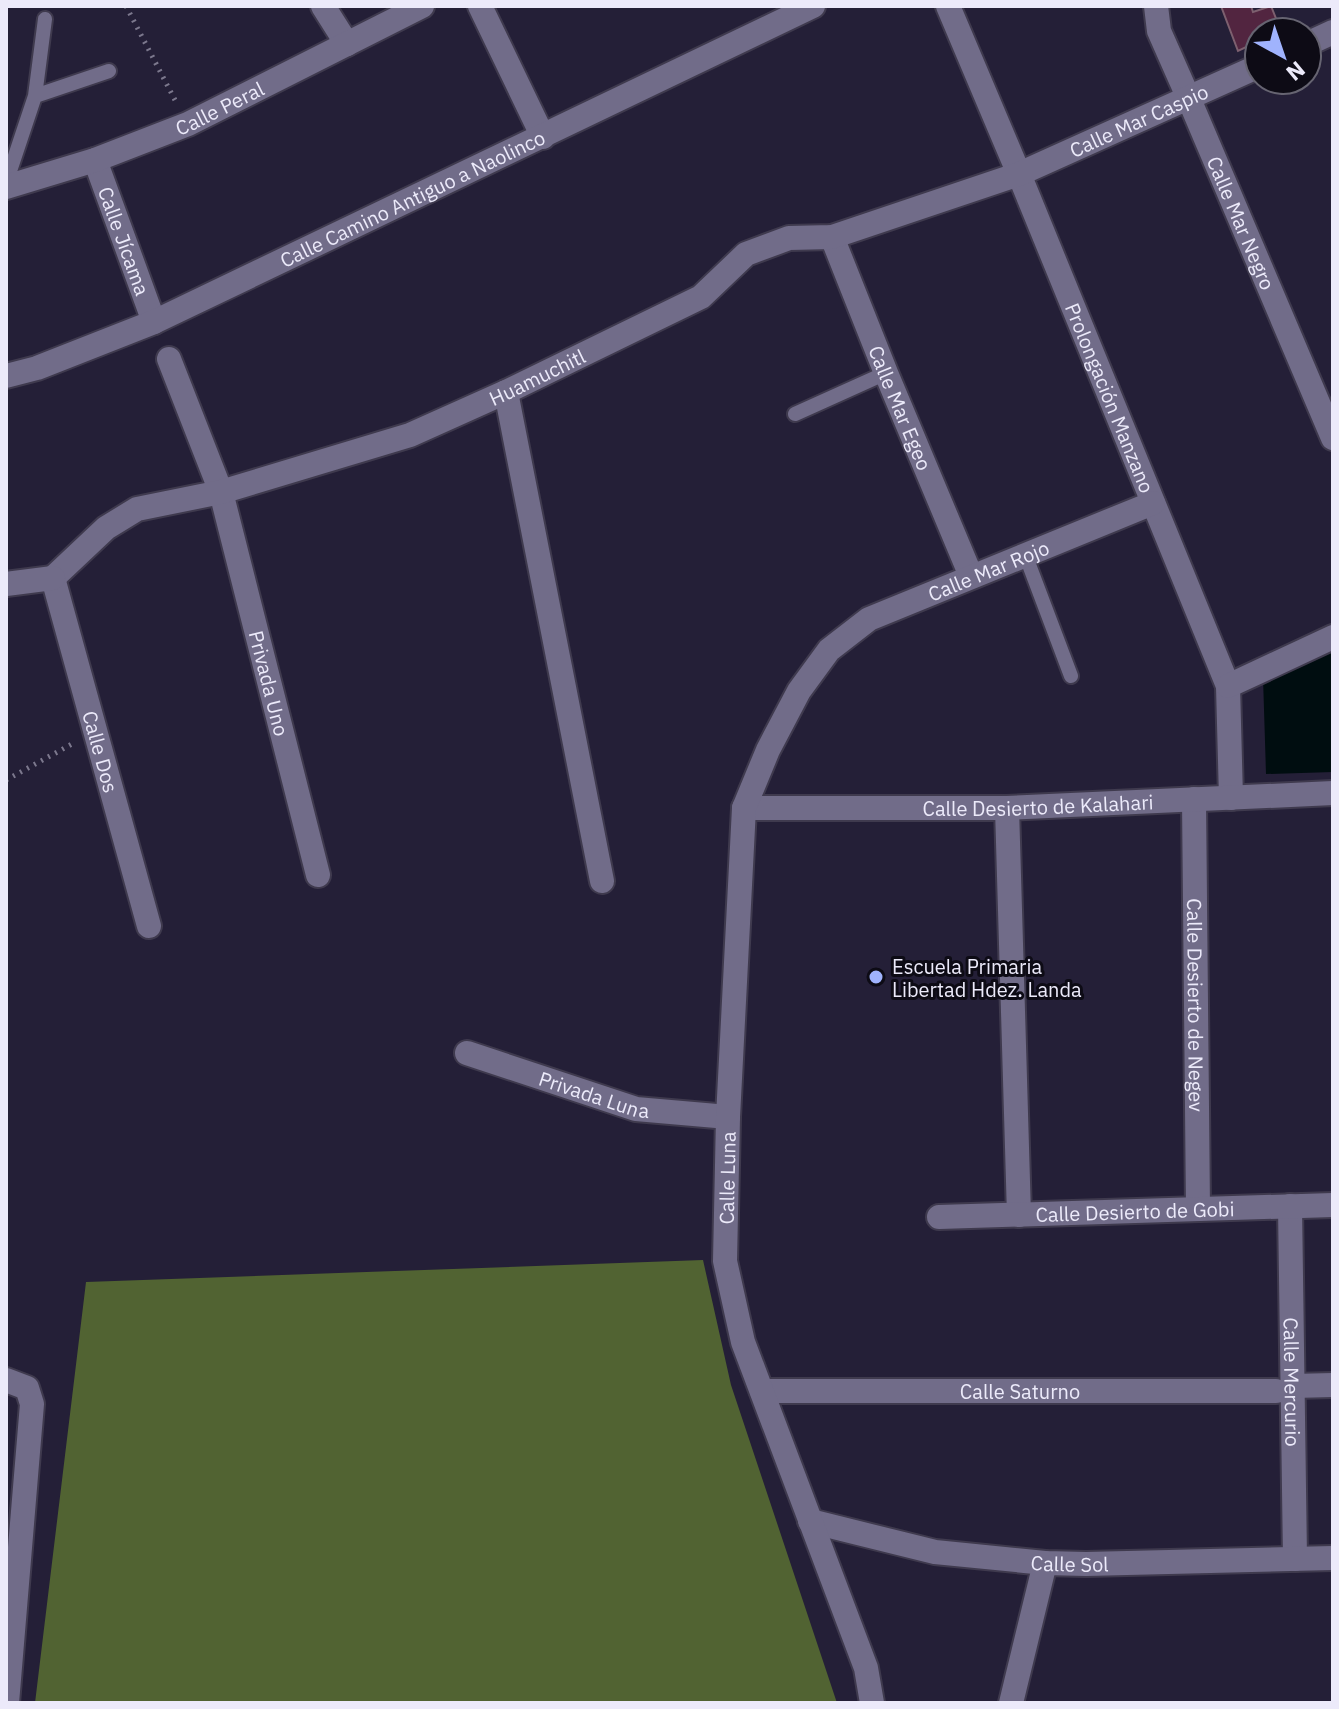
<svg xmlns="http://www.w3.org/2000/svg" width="1339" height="1709" font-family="'IBM Plex Sans',sans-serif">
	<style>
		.forest { fill: #516332 }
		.water { fill: #000d10 }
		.building { fill: #522540; stroke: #7d606f; stroke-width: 2 }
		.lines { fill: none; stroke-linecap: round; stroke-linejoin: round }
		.lane-casing { stroke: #3f3a4e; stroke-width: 18 }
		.street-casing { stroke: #3f3a4e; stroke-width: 28 }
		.path { stroke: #7c788d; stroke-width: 5; stroke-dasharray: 2 6; stroke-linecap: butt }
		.lane { stroke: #716c89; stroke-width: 14 }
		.street { stroke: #716c89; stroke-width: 24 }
		.poi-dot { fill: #a0b3fd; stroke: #0d0b15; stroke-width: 3 }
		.labels { text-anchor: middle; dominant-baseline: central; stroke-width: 6; stroke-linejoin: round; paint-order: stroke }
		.street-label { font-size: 20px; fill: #eceafa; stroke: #0d0b15 }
		.poi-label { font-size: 20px; fill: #eceafa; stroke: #0d0b15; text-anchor: start }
	</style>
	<rect width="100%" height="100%" fill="#241f37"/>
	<path class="forest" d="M703,1260L731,1385L837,1703H35L86,1282Z"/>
	<path class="water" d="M1333,647V772L1266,774L1263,678Z"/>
	<path class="building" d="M1221,6H1251L1253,12L1271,6L1281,31L1259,32V41L1238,51Z"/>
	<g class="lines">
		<g class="lane-casing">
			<path id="lane" d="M35,96L109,71
				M6,183L35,96L45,19
				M795,414L886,373
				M1025,554L1071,676"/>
		</g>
		<g class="street-casing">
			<g id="street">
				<path d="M323,6L347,44"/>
				<path d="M480,6L543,137"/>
				<path id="s1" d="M948,6L1019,174L1228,686L1231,798"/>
				<path id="s2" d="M1156,6L1159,31L1189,99L1333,438"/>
				<path d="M1307,44L1333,32"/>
				<path id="s3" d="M95,160L154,322"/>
				<path id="s4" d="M6,187L95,160L188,124L422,6"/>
				<path id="s5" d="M832,237L886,373L971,576"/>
				<path id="s6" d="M169,359L221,492L318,875"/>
				<path id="s7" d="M6,376L37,368L154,322L813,6"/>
				<path d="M506,392L602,881"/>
				<path id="s8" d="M53,578L106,528L137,509L221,492L410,435L506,392L701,297L746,254L789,238L832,237L1019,174L1259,66"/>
				<path id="s9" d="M53,578L149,926"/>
				<path d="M6,584L53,578"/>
				<path d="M1228,686L1333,637"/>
				<path id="s10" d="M1194,799L1198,1209"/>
				<path id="s11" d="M744,808H1007L1333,793"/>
				<path d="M1007,808L1019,1215"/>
				<path id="s12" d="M467,1053L636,1109L728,1117"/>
				<path id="s13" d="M1290,1206L1295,1559"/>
				<path id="s14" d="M939,1217L1333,1205"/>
				<path d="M6,1380L27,1388L32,1404L7,1703"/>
				<path d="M1293,1386L1333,1385"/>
				<path id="s15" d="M762,1391H1276"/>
				<path id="s16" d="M810,1521L935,1552L1045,1563L1086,1564L1333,1558"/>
				<path id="s17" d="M872,1703L866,1668L743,1342L725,1261L728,1117L744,808L768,750L799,691L829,650L869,619L1153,503"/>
				<path d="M1011,1703L1045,1563"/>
			</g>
		</g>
		<path class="path" d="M126,6L176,102
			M6,780L72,744"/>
		<use href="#lane" class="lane"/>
		<use href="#street" class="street"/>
	</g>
	<circle class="poi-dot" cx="876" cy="977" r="8"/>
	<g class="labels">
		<g class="street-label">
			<text stroke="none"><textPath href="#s4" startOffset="228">Calle Peral</textPath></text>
			<text stroke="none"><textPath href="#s8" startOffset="1194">Calle Mar Caspio</textPath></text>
			<text stroke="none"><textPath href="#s7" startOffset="444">Calle Camino Antiguo a Naolinco</textPath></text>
			<text stroke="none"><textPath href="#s2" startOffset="234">Calle Mar Negro</textPath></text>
			<text stroke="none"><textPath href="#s3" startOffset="86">Calle Jícama</textPath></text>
			<text stroke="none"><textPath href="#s8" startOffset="532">Huamuchitl</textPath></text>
			<text stroke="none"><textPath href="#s1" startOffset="424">Prolongación Manzano</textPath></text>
			<text stroke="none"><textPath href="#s5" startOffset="184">Calle Mar Egeo</textPath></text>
			<text stroke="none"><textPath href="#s17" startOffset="1280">Calle Mar Rojo</textPath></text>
			<text stroke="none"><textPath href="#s6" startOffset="340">Privada Uno</textPath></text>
			<text stroke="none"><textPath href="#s9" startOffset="180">Calle Dos</textPath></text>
			<text stroke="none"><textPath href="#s11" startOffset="294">Calle Desierto de Kalahari</textPath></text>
			<text stroke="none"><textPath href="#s10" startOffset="206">Calle Desierto de Negev</textPath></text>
			<text stroke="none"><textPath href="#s12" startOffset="134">Privada Luna</textPath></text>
			<text stroke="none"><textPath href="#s17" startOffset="550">Calle Luna</textPath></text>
			<text stroke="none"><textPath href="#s14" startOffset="196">Calle Desierto de Gobi</textPath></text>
			<text stroke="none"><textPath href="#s13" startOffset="176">Calle Mercurio</textPath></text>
			<text stroke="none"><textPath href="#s15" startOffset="258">Calle Saturno</textPath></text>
			<text stroke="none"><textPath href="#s16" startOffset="264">Calle Sol</textPath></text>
		</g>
		<g class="poi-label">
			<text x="892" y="966">Escuela Primaria<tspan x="892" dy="23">Libertad Hdez. Landa</tspan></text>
		</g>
	</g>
	<rect width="1339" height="1709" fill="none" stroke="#eceafa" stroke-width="16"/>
	<g transform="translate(1283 56) rotate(140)"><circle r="38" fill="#0d0b15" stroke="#666471" stroke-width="2"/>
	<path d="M0-6L14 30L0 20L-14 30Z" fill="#a0b3fd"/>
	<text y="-12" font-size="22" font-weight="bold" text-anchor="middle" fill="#eceafa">N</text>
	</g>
</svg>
